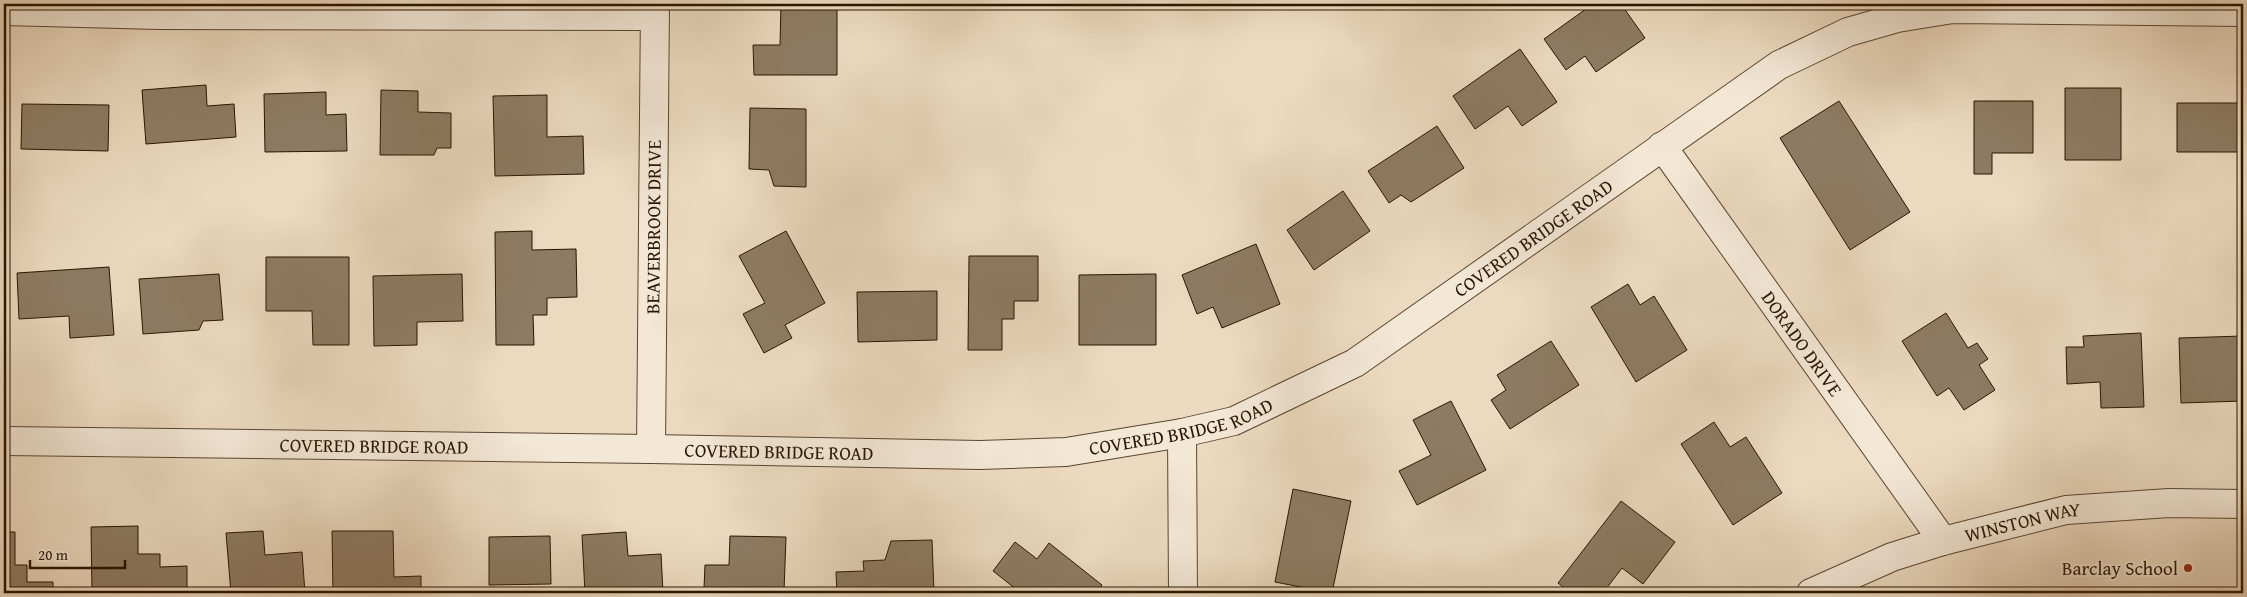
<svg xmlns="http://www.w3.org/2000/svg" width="2247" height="597" font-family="'Gentium Book Plus',serif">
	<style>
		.building { fill: #8e7b64; stroke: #291500 }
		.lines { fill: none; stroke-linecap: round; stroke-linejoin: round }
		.minor-casing { stroke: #5a4630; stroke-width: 30 }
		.minor { stroke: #f3e7d6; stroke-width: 28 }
		.poi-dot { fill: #8f2418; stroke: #f3e7d6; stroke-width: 2 }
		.labels { text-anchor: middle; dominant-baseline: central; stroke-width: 4; stroke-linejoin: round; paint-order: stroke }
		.street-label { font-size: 19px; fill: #291500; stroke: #f3e7d6 }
		.poi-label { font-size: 19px; fill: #291500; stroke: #f3e7d6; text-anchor: end }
	</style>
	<rect width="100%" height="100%" fill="#ecdac0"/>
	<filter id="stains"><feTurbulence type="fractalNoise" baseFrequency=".004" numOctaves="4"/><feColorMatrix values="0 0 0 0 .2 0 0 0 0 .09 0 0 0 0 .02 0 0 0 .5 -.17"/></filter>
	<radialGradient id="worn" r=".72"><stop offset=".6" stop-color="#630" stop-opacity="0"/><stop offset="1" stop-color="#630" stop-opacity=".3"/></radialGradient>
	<path class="building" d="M781,4H837V75H754L753,45H780Z
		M1593,4H1621L1645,38L1596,72L1585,56L1566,70L1544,39Z
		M1520,49L1557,102L1522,126L1508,106L1475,129L1453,96Z
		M206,85L207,106L234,104L236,137L146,144L142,90Z
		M2065,88H2121V160H2065Z
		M381,90L418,91V112L451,113V148H437L434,155H380Z
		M326,92V115L346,114L347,151L265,152L264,94Z
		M547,95V137L583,136L584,174L495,176L493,96Z
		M1839,101L1910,212L1850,250L1780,138Z
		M1974,101H2033V153H1992V174H1974Z
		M2177,103H2243V152H2177Z
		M22,104L109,105L108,151L21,149Z
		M750,108L806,109V187L774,186L769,170L749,169Z
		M1437,126L1464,168L1411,202L1401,195L1389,203L1368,171Z
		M1343,191L1370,231L1314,270L1287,230Z
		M532,231V250L576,249L577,297L547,298V315H533L534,345H496L495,232Z
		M786,231L825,303L785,325L792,338L764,353L743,314L765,303L739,256Z
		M1256,244L1280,304L1222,328L1213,307L1197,314L1182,275Z
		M969,256H1038V301H1014V319H1002V350H968Z
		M266,257H349V345H313L312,311H266Z
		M109,267L114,335L70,338L69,316L19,319L17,273Z
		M219,274L223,320L203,321L199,330L143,334L139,279Z
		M462,274L463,321L417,322V345L374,346L373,276Z
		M1156,274V345H1079V275Z
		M1628,284L1640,305L1654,296L1687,350L1636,382L1591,307Z
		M937,291V340L858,342L857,292Z
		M1946,313L1968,348L1977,343L1988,359L1979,365L1995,390L1964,410L1949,388L1937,396L1902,341Z
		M2141,333L2144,407L2101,408L2100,382L2067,384L2066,347H2084L2083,336Z
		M2243,336V401L2181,403L2179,338Z
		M1551,341L1579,385L1510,429L1491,400L1506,390L1497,375Z
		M1451,401L1486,470L1417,505L1399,471L1431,455L1413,420Z
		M1714,422L1730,447L1746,437L1782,493L1733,525L1681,444Z
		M1293,489L1351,501L1332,593L1275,582Z
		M1621,501L1675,542L1643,584L1622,568L1603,593H1571L1558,583Z
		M138,526V554H160V567L187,566V593H92L91,527Z
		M263,531L265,555L302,552L305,593H231L226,533Z
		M332,531H393L394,577L421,576V593H333Z
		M4,532H15V565H27V582H53V593H4Z
		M626,532L628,556L661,554L663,593H585L582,535Z
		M550,536L551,584L489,585V537Z
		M730,536L786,537L784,591L704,588L705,565H729Z
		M932,540L934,593H837L836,572L864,571L863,561L885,560L891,541Z
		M1015,542L1037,559L1049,543L1102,585L1096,593H1021L993,571Z"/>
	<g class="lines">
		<g class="minor-casing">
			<g id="minor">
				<path d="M4,11L159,15L654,16"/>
				<path id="s1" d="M1662,146L1943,541"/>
				<path d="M1182,433L1183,593"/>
				<path id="s2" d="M4,441L651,449L980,455L1066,452L1182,433L1234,421L1355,363L1779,65L1848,32L1897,18L1953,9L2243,12"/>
				<path id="s3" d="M651,449L655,4"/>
				<path id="s4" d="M1811,593L1892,557L1943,541L2066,510L2169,503L2243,504"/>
			</g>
		</g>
		<use href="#minor" class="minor"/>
	</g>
	<circle class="poi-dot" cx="2188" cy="568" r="5"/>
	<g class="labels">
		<g class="street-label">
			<text stroke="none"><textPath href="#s3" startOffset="222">BEAVERBROOK DRIVE</textPath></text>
			<text stroke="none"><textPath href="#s2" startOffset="1585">COVERED BRIDGE ROAD</textPath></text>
			<text stroke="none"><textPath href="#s1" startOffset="242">DORADO DRIVE</textPath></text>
			<text stroke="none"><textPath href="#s2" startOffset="1180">COVERED BRIDGE ROAD</textPath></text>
			<text stroke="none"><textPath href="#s2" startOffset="370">COVERED BRIDGE ROAD</textPath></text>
			<text stroke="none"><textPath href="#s2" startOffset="775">COVERED BRIDGE ROAD</textPath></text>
			<text stroke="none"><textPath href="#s4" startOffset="224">WINSTON WAY</textPath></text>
		</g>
		<g class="poi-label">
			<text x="2178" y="568">Barclay School</text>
		</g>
	</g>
	<rect width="2247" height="597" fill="none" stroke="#ecdac0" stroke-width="20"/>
	<rect x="5" y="5" width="2237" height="587" fill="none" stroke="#291500" stroke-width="2.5"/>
	<rect x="10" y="10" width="2227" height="577" fill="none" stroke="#291500"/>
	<path d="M30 560v8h95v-8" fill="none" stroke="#291500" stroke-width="2.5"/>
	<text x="38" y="560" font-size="15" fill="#291500" stroke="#f3e7d6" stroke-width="4" paint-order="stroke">20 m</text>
	<rect width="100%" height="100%" filter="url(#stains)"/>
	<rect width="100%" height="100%" fill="url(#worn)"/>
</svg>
